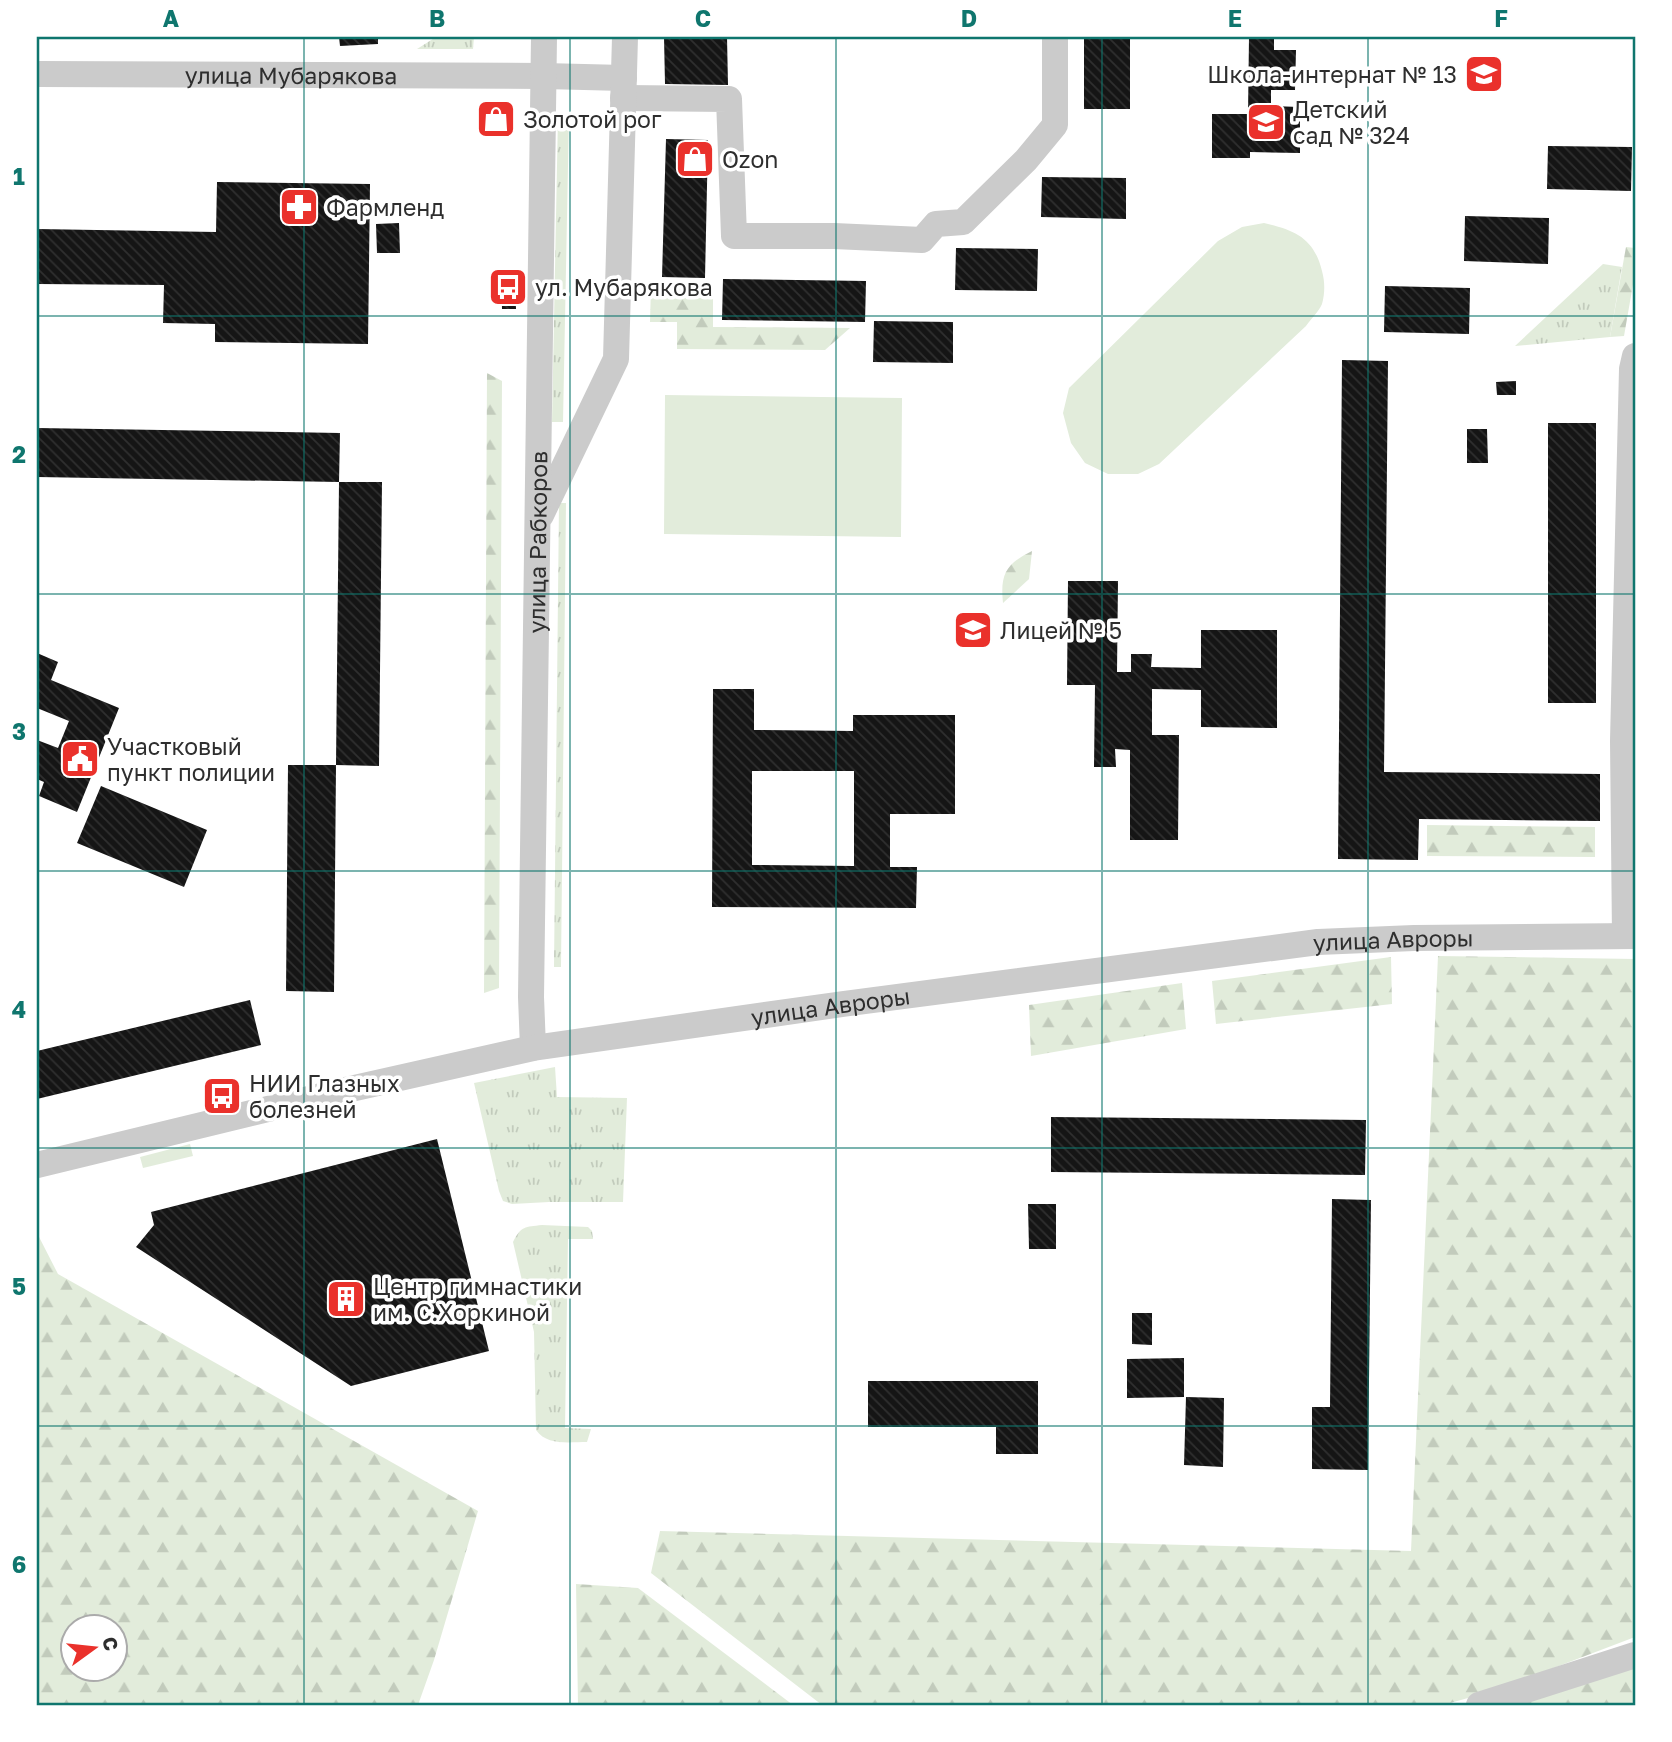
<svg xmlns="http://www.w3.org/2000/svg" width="1672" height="1742" font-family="'Golos Text',sans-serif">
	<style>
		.grass { fill: url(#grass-tufts) }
		.forest { fill: url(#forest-firs); fill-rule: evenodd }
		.pitch { fill: #e2ecdb }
		.building { fill: url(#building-back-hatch); fill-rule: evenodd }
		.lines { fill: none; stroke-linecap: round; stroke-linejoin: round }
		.minor { stroke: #cbcbcb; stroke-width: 26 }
		.grid { fill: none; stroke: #0f766e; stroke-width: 2; stroke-opacity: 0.55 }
		.labels { text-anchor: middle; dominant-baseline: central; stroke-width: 7; stroke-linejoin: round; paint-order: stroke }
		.poi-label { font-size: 23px; fill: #2e2e2e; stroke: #fff; text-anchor: start }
		.street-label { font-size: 23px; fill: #2e2e2e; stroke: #fff }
		.neatline { fill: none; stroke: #0f766e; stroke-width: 2.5 }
		.grid-label { font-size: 23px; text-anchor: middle; font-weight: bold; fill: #0f766e }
	</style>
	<defs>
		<pattern id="grass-tufts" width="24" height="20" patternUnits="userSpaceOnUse" patternTransform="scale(1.75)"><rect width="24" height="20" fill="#e2ecdb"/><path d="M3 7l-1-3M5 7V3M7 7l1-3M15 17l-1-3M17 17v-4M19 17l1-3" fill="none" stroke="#c2cbbc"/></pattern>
		<pattern id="forest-firs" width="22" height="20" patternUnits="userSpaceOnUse" patternTransform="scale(1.75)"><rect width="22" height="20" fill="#e2ecdb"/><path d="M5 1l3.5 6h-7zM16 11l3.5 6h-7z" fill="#c2cbbc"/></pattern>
		<pattern id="building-back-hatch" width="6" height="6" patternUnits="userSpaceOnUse" patternTransform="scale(1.75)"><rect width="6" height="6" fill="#151515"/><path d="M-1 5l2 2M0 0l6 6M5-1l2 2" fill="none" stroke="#2f2f2f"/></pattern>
	</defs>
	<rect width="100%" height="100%" fill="#fff"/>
	<path class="grass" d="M436,37H474L473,49H417Z
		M558,115H569L563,422H552Z
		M1603,264L1622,267L1610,337L1515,346Z
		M559,503H566L561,967H554Z
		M555,1067L557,1097L627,1098L623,1202H549L512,1204L503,1201L499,1191L474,1083Z
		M190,1144L193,1156L143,1168L140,1157Z
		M542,1225L588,1227L592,1231L593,1239H568L565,1428L591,1429L587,1442C569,1442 547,1446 536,1430L534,1332L513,1242C521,1226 525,1227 542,1225Z"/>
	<path class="forest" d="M1626,247L1635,248V273L1624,336L1610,337Z
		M651,285L713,286V327L850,328L825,350L677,349V322H650Z
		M487,373L502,381L499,988L484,993Z
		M1032,551L1029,579L1003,603C1000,574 1006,564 1032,551Z
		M1427,825L1595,827V857L1427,856Z
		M1438,956L1635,959V1637L1493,1691L1443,1705H822L651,1573L660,1531L1411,1551Z
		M1391,957L1392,1004L1216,1024L1212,981Z
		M1182,983L1186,1029L1031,1056L1029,1005Z
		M37,1233L58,1274L478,1511L434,1660L418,1705H37ZM74,1626H116V1668H74Z
		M576,1584L638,1588L793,1705H578Z
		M1635,1662V1705H1517Z"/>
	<path class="pitch" d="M1264,223C1295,230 1314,238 1322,271C1325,282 1325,293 1322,304C1319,311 1311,319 1306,326L1159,464L1138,474H1108L1085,463L1071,443L1063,413L1069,388L1218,241L1242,227Z
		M665,395L902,398L901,537L664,534Z"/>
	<path class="building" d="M339,37H378V44L340,46Z
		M664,37H727L728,85L665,84Z
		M1084,37H1130V109H1084Z
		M1249,37H1274V50H1296L1295,90H1271V106L1300,107V153L1250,152V158H1212V114H1248Z
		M666,139L708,140L705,278L662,277Z
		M1548,146L1632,147L1631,191L1547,189Z
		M1042,177L1126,178V219L1041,217Z
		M217,182L370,184L368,344L215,342V324L163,323L164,285L37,284V229L216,232Z
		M1465,216L1549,218L1548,264L1464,261Z
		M399,223L400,253H377L376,224Z
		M956,248L1038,249L1037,291L955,290Z
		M501,268H515L516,309H502Z
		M723,279L866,281L865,322L722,320Z
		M1385,286L1470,288L1469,334L1384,332Z
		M874,321L953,322V363L873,362Z
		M1342,360L1388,361L1384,772L1600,774V821L1419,819L1418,860L1338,859Z
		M1516,381V395H1497L1496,382Z
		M1548,423H1596V703H1548Z
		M37,428L340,433L339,482L37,477Z
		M1467,429H1487L1488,463H1467Z
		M339,482H382L379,766L336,765L334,992L286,991L288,765H336Z
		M1068,581H1118L1117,672H1131V654H1152L1151,667L1201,668V630H1277V728L1201,727V690L1152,689V735H1179L1178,840H1130V750L1115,749L1116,767H1094L1095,685H1067Z
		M37,653L58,662L51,680L119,708L77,812L39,796L44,782L37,779V740L58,748L69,721L37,708Z
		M713,689H754V730L853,731V715H955V814H890V867H917L916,908L712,907ZM752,771H854V866L752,865Z
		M101,786L207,830L184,887L77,843Z
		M250,1000L261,1045L37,1099V1051Z
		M1051,1117L1366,1120L1365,1175L1051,1172Z
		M437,1139L489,1351L351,1386L136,1247L154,1225L151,1212Z
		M1332,1199L1371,1200L1368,1470L1312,1469V1407H1330Z
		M1028,1204H1056V1249H1029Z
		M1132,1313H1152V1345L1132,1344Z
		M1184,1358V1397L1127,1398V1359Z
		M868,1381H1038V1454H996V1427H868Z
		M1186,1397L1224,1398L1223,1467L1184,1465Z"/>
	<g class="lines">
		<g class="minor">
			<path id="s1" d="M37,74L544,76L624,78"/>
			<path d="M623,98L729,99L734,236H834L922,240L936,224L963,222L1026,160L1055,125V37"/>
			<path d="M541,515L616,359L625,37"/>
			<path d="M1625,936L1623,741L1632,369L1635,356"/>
			<path id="s2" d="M533,1048L531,997L544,37"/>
			<path id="s3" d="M37,1165L346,1090L533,1048L843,1004L1318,942L1414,938L1635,936"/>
			<path d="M1479,1705L1635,1655"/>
		</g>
	</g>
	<path class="grid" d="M304,37V1705M570,37V1705M836,37V1705M1102,37V1705M1368,37V1705M37,316H1635M37,594H1635M37,871H1635M37,1148H1635M37,1426H1635"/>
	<defs>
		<g id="school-square" transform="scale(2.0125)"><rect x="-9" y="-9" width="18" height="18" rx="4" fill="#ea312b" stroke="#fff"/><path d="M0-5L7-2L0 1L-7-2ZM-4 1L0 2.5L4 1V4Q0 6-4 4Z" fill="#fff"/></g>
		<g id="shop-square" transform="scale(2.0125)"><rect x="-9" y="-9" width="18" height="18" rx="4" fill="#ea312b" stroke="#fff"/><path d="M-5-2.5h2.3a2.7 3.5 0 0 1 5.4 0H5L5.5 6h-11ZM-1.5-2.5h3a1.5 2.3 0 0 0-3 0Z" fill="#fff"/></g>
		<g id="pharmacy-square" transform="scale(2.0125)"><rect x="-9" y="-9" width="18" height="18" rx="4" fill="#ea312b" stroke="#fff"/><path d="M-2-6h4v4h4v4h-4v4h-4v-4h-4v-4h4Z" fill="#fff"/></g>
		<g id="bus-square" transform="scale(2.0125)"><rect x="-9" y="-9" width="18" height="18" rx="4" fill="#ea312b" stroke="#fff"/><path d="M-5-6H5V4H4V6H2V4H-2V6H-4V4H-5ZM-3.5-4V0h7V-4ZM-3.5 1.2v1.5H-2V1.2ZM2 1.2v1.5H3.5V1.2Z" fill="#fff"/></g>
		<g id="civic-square" transform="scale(2.0125)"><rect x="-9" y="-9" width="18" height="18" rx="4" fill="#ea312b" stroke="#fff"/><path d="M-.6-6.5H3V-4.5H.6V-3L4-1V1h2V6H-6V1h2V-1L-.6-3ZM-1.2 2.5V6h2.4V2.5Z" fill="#fff"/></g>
		<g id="building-square" transform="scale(2.0125)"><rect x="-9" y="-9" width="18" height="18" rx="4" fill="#ea312b" stroke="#fff"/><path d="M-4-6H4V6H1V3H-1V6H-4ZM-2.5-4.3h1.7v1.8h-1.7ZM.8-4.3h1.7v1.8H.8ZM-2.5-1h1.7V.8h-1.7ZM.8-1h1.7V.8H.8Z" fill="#fff"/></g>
	</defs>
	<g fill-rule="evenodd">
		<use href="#school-square" x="1484" y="74"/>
		<use href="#shop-square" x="496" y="119"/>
		<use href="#school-square" x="1266" y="122"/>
		<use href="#shop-square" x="695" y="159"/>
		<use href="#pharmacy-square" x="299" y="207"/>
		<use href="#bus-square" x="508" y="287"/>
		<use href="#school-square" x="973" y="630"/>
		<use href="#civic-square" x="80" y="759"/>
		<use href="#bus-square" x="222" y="1096"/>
		<use href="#building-square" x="346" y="1299"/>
	</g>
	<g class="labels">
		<g class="poi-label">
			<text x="1457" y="74" text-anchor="end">Школа-интернат № 13</text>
			<text x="1293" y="109">Детский<tspan x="1293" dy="26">сад № 324</tspan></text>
			<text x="523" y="119">Золотой рог</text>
			<text x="722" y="159">Ozon</text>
			<text x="326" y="207">Фармленд</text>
			<text x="535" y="287">ул. Мубарякова</text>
			<text x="1000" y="630">Лицей № 5</text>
			<text x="107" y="746">Участковый<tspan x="107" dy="26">пункт полиции</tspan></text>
			<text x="249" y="1083">НИИ Глазных<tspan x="249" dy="26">болезней</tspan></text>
			<text x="373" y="1286">Центр гимнастики<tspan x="373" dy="26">им. С.Хоркиной</tspan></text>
		</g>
		<g class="street-label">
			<text stroke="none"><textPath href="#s1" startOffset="254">улица Мубарякова</textPath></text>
			<text stroke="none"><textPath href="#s2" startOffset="506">улица Рабкоров</textPath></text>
			<text stroke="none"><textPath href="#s3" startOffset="1377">улица Авроры</textPath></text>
			<text stroke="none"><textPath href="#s3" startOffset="810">улица Авроры</textPath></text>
		</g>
	</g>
	<rect width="1672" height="1742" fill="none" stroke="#ffffff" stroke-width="77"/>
	<g transform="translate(94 1648) rotate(75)"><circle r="33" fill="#ffffff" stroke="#ababab" stroke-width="2"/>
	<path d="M0-5L12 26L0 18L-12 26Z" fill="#ea312b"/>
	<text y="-10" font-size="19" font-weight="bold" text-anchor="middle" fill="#2e2e2e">С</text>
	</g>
	<rect x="38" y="38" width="1596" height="1666" class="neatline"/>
	<g class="grid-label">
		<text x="171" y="27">A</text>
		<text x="437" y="27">B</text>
		<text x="703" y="27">C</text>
		<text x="969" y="27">D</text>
		<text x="1235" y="27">E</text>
		<text x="1501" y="27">F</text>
		<text x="19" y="185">1</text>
		<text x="19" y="463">2</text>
		<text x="19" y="740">3</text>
		<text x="19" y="1018">4</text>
		<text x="19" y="1295">5</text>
		<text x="19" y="1573">6</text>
	</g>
</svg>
